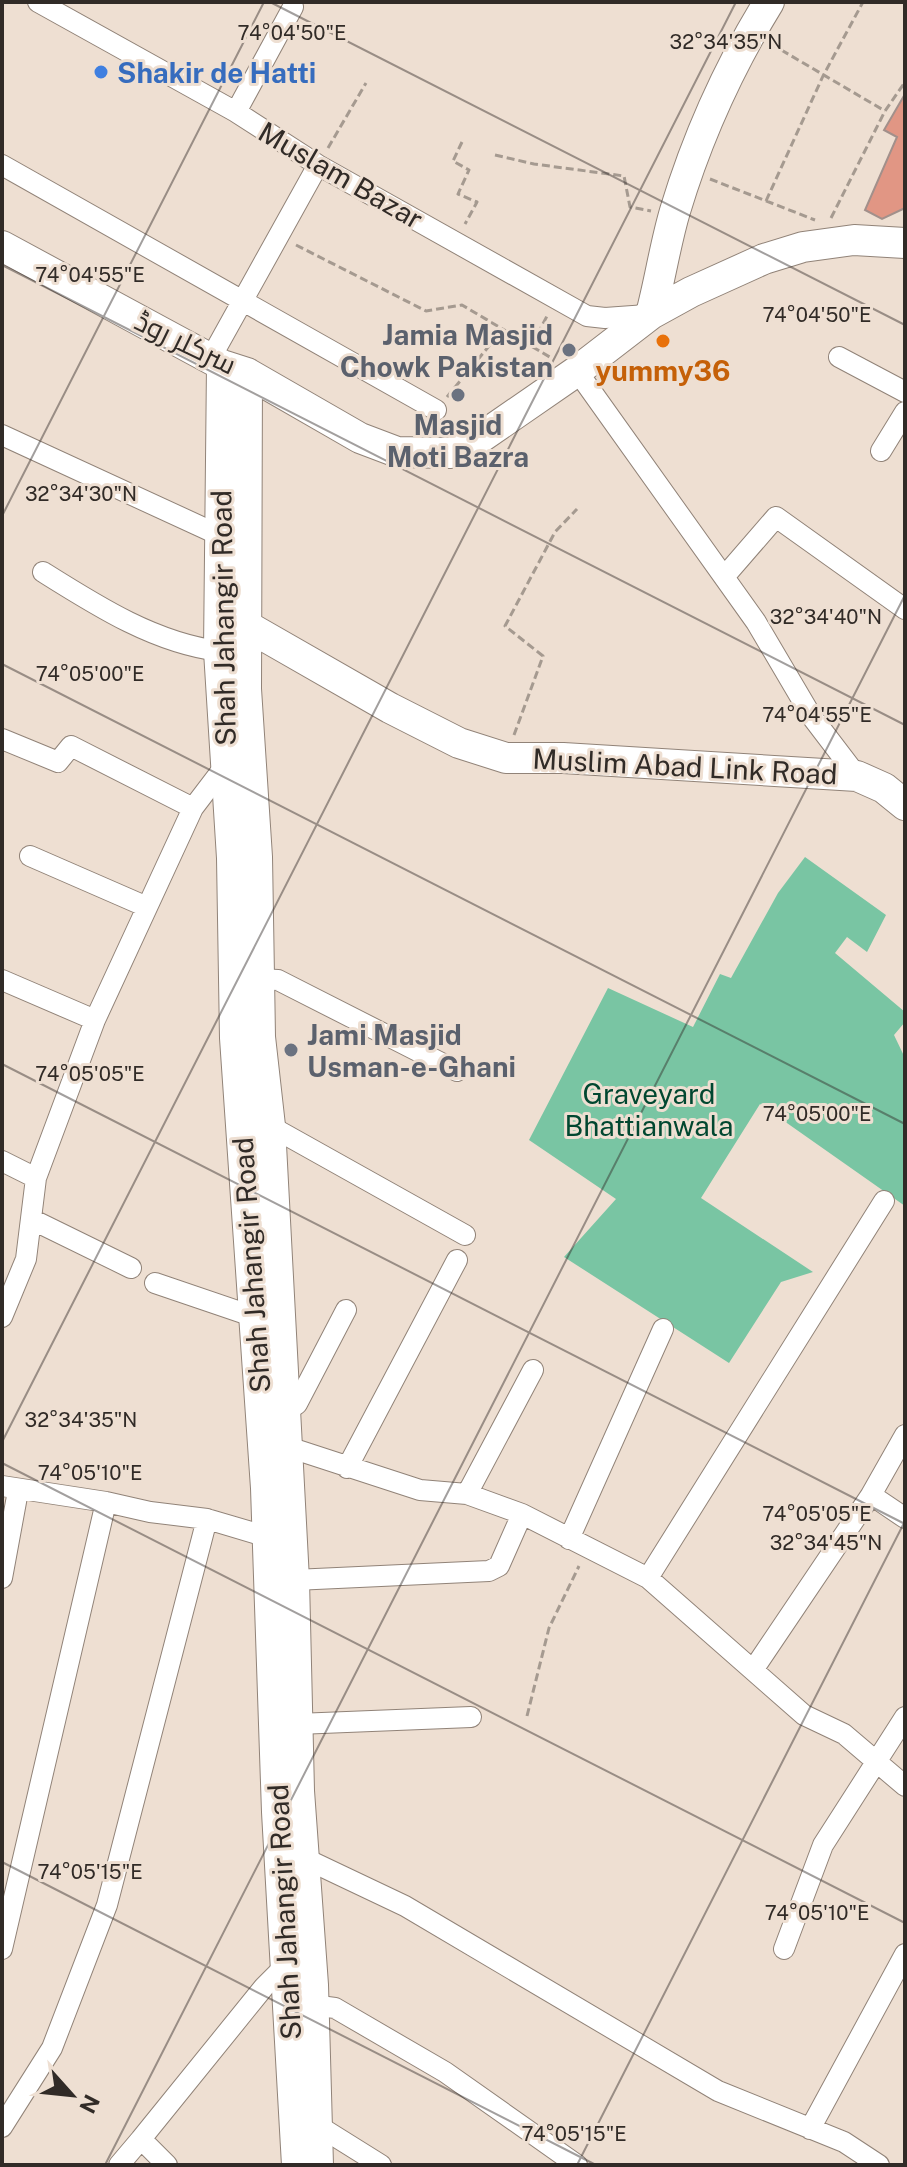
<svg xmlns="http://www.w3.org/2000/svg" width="907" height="2167" font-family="'Public Sans',Cairo,sans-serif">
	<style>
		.green { fill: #79c5a3 }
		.building { fill: #e19684; stroke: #a2908b; stroke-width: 2 }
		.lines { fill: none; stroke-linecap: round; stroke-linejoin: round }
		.street-casing { stroke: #918378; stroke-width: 22 }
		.secondary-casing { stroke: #918378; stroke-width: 32 }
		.path { stroke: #a59a90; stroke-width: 3; stroke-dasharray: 8 4; stroke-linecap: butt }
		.street { stroke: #fff; stroke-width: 20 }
		.secondary { stroke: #fff; stroke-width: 30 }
		.ticks { fill: none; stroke: #312b27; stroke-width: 2; stroke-opacity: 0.45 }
		.shop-dot { fill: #3f7fe0; stroke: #eedfd2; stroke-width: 3 }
		.food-dot { fill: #e8710a; stroke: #eedfd2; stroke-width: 3 }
		.worship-dot { fill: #6b7280; stroke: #eedfd2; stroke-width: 3 }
		.labels { text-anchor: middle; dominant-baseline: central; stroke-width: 6; stroke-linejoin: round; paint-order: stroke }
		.shop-label { font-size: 28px; font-weight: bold; fill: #366cbe; stroke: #eedfd2; text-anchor: start }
		.street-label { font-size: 28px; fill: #312b27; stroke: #eedfd2 }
		.worship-label { font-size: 28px; font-weight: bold; fill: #5b616d; stroke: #eedfd2; text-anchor: end }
		.food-label { font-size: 28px; font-weight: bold; fill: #c56008; stroke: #eedfd2 }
		.park-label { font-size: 28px; fill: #014730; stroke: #eedfd2 }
		.ticks-label { font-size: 20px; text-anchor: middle; fill: #312b27; stroke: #eedfd2; stroke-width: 6; stroke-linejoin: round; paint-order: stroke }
	</style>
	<rect width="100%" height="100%" fill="#eedfd2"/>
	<path class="green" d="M805,857L886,915L867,952L847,937L835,953L905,1012V1022L894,1035L905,1058V1206L760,1104L701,1198L813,1272L781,1282L729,1363L564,1257L616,1199L529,1140L608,988L693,1027L720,974L731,978L778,893Z"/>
	<path class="building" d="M905,94V208L882,219L865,210L897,137L884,130Z"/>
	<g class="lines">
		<g class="street-casing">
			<path id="street" d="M38,2L236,112L318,165L587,316L605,318L647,315
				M236,112L293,7
				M2,165L436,410
				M218,345L318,165
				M839,357L905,392
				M577,371L756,622L812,717L857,776
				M2,435L219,535
				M881,451L905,412
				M43,572C97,606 155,643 219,651
				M724,577L776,517L905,609
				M2,739L58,762L71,746L193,808
				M30,856L147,907
				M259,979L278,980L457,1071
				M2,980L95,1020
				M270,1126L465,1235
				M2,1161L36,1178
				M31,1219L131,1268
				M155,1283L255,1317
				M2,1317L26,1259L36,1178L95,1020L193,808L225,766L231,765
				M286,1411L297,1404L346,1310
				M285,1446L420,1490L467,1494L522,1514L648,1578L804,1715L844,1734L905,1786
				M347,1468L457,1260
				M2,1486L106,1502L150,1512L207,1519L268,1537
				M467,1494L533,1370
				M871,1495L905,1435
				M569,1539L663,1329
				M2,1578L18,1491
				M648,1578L884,1201
				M294,1580L489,1571L499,1566L522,1514
				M753,1670L871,1495L905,1518
				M297,1724L471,1717
				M306,1859L405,1906L718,2091L844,2142L879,2165
				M2,1949L106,1502
				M784,1949L823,1845L905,1717
				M312,2005L335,2008L445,2072L577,2165
				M317,2125L381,2165
				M2,2127L52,2048L107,1905L207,1519
				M810,2129L905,1954
				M119,2165L141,2139
				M167,2165L141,2139L264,1987L287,1964"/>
		</g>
		<g class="secondary-casing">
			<path id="secondary" d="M2,246L222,365L247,373L360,438L397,452L451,453L480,438L577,371L651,314L691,292L764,259L803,247L854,240L905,243
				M651,314C660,280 665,245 675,211C697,138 729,67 769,2
				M222,365L219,651L232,858L235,1038L266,1488L277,1812L297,2165
				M247,373L246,689L257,857L260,1037L270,1126L294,1580L299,1791L313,1985L318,2165
				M245,625L390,708L459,743L506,758H563L857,776L884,788L905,805"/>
		</g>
		<path class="path" d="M771,44L885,111
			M462,142L453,161L469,170L458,194L477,202L465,224
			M328,148L366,83
			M495,155L534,164L624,176L630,207L651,211
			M710,179L815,220
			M766,201L823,76L863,2
			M831,218L885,111L905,82
			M296,245L426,311L462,305L553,359
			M532,345L547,316
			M447,397L503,329
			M514,735L543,656L505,626L555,532L577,509
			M527,1716L549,1628L579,1566"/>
		<use href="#street" class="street"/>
		<use href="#secondary" class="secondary"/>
	</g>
	<path class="ticks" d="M270,2L905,325M2,265L905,725M2,516L264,2M2,664L905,1124M2,1064L905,1524M2,1442L736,2M2,1463L905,1923M2,1862L596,2165M105,2165L905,595M577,2165L905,1521"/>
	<circle class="shop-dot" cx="101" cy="72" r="8"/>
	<circle class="food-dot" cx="663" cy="341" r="8"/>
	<g class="worship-dot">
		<circle cx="569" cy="350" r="8"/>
		<circle cx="458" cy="395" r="8"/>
		<circle cx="291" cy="1050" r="8"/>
	</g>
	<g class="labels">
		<g class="shop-label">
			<text x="117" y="72">Shakir de Hatti</text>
		</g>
		<g class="street-label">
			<text transform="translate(341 175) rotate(30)">Muslam Bazar</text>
			<text transform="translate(186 342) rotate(26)">سرکلر روڈ</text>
			<text transform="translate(223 618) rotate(-91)">Shah Jahangir Road</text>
			<text transform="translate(685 766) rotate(3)">Muslim Abad Link Road</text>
			<text transform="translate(251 1265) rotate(-94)">Shah Jahangir Road</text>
			<text transform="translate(284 1912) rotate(-93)">Shah Jahangir Road</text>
		</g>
		<g class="worship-label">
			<text x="553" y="334">Jamia Masjid<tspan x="553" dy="32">Chowk Pakistan</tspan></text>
			<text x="458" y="424" text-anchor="middle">Masjid<tspan x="458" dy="32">Moti Bazra</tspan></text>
			<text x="307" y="1034" text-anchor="start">Jami Masjid<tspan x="307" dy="32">Usman-e-Ghani</tspan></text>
		</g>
		<g class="food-label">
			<text x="663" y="370">yummy36</text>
		</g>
		<g class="park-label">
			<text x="649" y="1093">Graveyard<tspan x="649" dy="32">Bhattianwala</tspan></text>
		</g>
	</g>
	<g class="ticks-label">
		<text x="292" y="40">74°04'50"E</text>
		<text x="726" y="49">32°34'35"N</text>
		<text x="90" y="282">74°04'55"E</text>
		<text x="817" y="322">74°04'50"E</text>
		<text x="81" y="501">32°34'30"N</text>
		<text x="826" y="624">32°34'40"N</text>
		<text x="90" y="681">74°05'00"E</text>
		<text x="817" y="722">74°04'55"E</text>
		<text x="90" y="1081">74°05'05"E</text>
		<text x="817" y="1121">74°05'00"E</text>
		<text x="81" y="1427">32°34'35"N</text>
		<text x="90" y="1480">74°05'10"E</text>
		<text x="817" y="1521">74°05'05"E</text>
		<text x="826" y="1550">32°34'45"N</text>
		<text x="90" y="1879">74°05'15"E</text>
		<text x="817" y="1920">74°05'10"E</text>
		<text x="574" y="2141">74°05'15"E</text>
	</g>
	<rect width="907" height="2167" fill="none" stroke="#312b27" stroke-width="8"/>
	<g transform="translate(72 2095) rotate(117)" stroke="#eedfd2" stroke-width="6" paint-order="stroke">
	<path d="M0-6L14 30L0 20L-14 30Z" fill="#312b27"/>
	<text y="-12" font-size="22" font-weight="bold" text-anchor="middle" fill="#312b27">N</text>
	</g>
</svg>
